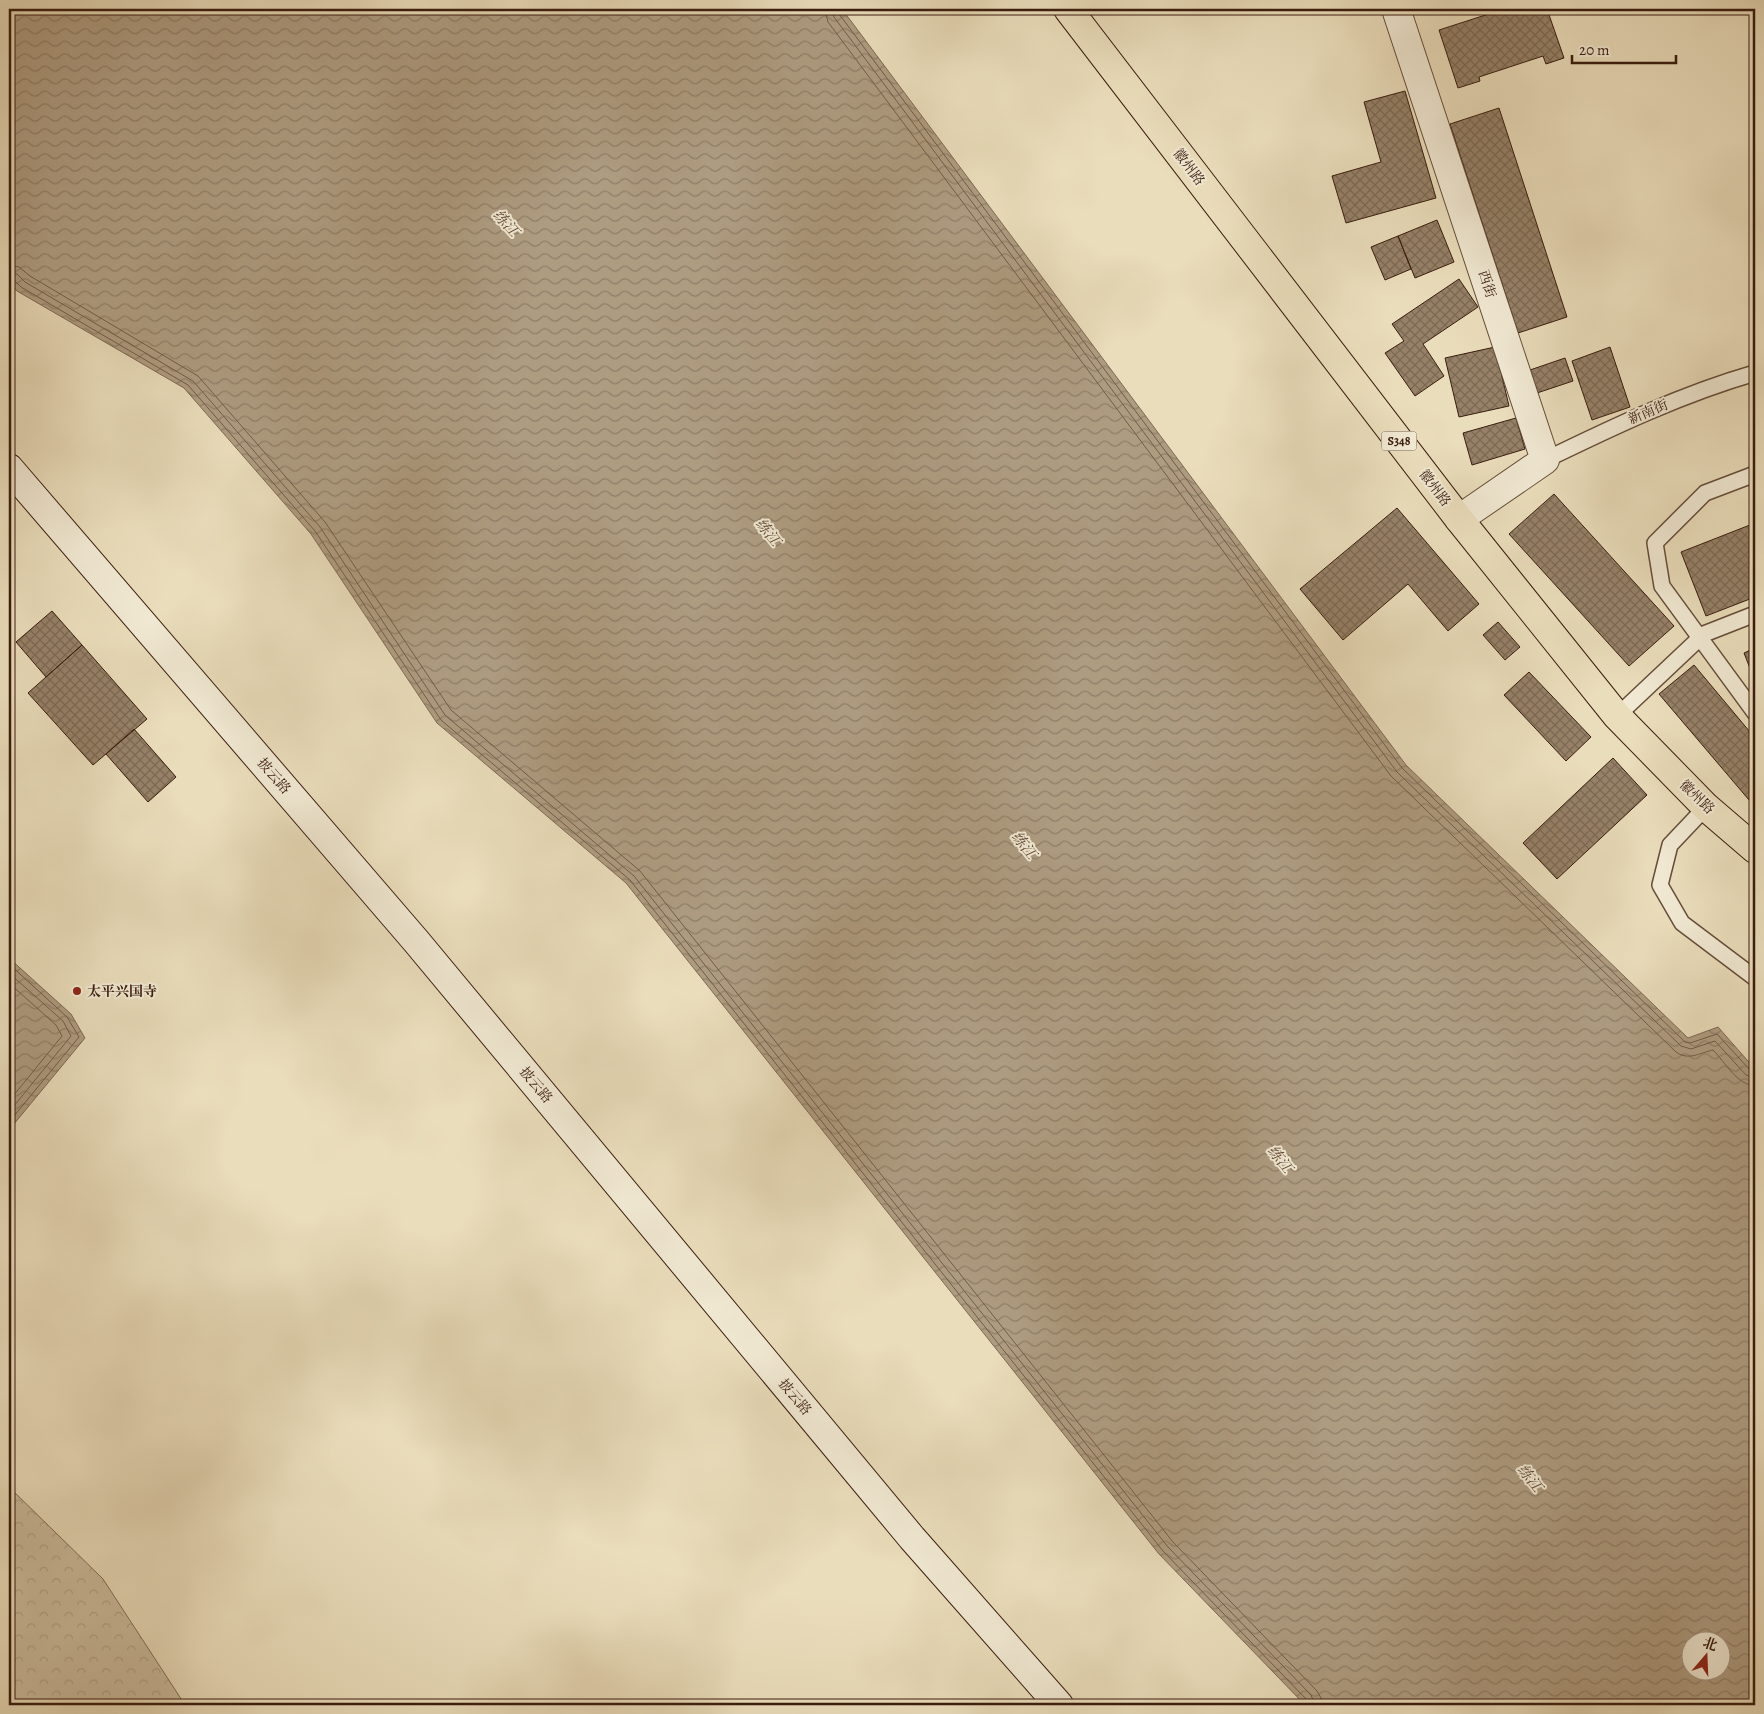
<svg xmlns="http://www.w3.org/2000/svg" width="1764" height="1714" font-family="Alegreya,'Noto Serif SC',serif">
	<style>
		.forest { fill: url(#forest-crowns); stroke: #836c56 }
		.water { fill: url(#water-waves); stroke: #806953; fill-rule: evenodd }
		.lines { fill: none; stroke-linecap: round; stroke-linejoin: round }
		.shore { stroke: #745c48; stroke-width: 1 }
		.building { fill: url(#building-cross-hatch); stroke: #3a1d0f }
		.lane-casing { stroke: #664d3a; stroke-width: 18 }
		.street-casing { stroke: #664d3a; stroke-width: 30 }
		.secondary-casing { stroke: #3a1d0f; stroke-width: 30 }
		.primary-casing { stroke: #3a1d0f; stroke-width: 30 }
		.lane { stroke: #f1e9d3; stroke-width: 15 }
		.street { stroke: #f1e9d3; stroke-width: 28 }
		.secondary { stroke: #f1e9d3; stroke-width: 28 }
		.primary { stroke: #eaddbb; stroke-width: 28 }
		.poi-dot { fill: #8f2418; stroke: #f1e9d3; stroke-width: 2 }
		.labels { text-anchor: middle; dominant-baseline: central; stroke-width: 4; stroke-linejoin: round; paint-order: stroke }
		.shield { fill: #f1e9d3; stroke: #715a4a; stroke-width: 1 }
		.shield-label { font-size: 12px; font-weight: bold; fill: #3a1d0f }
		.street-label { font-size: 14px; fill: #3a1d0f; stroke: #f1e9d3 }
		.poi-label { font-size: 14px; font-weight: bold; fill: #3a1d0f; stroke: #f1e9d3; text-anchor: start }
		.water-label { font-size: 15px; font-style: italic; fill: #634937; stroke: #f1e9d3 }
	</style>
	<defs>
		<pattern id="forest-crowns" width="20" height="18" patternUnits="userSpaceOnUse" patternTransform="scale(1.25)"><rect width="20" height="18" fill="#ccbc9e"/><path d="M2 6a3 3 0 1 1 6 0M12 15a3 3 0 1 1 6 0" fill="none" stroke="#b0a187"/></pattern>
		<pattern id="water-waves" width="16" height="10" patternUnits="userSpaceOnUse" patternTransform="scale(1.25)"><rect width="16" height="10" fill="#ae9c81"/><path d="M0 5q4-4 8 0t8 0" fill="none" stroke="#8f7f68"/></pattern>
		<pattern id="building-cross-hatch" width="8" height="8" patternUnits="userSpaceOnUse" patternTransform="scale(1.25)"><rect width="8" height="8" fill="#968168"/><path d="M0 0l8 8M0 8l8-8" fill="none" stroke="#7b6954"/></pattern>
	</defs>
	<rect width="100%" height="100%" fill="#eaddbb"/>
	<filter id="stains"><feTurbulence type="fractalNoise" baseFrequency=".004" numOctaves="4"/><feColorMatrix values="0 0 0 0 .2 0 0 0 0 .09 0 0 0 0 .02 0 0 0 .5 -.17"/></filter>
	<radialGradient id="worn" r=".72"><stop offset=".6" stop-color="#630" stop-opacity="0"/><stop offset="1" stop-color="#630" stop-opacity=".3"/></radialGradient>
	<path class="forest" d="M9,1487L103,1579L185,1705H9Z"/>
	<path class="water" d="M9,9H842L1406,765L1688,1038L1718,1027L1755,1069V1705H1305L1159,1554L626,883L437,723L311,534L184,388L17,291L9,282ZM1692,1642H1722V1672H1692Z
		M9,958L71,1014L85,1038L9,1130Z"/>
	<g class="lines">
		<path class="shore" d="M825,9L828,22L1391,776L1676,1052C1689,1061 1699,1053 1713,1050C1725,1062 1737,1085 1755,1086
			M832,9L834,17L1397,772L1681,1046L1691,1049L1715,1041L1746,1075L1755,1078
			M838,9L839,14L1402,768L1685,1042L1690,1043L1717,1034L1750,1070L1755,1072
			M9,265L19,267L30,276L198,376L325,522L451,710L640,871L1173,1542L1317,1691L1321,1698L1322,1705
			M9,272L17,274L25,282L193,381L320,527L445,715L634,876L1168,1547L1311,1695L1315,1705
			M9,279H13L21,287L188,385L315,531L441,720L630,880L1163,1551L1307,1700L1308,1705
			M9,964L67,1017L79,1037L9,1122
			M9,973L63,1021L71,1036L9,1112
			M9,983L56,1025L62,1036L9,1101"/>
	</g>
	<path class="building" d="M1504,9H1547L1564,58L1546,64L1543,56L1479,77L1480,81L1458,88L1439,30Z
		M1405,91L1436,198L1346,223L1332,176L1381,162L1364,102Z
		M1499,108L1567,317L1518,333L1450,124Z
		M1437,220L1454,262L1415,278L1398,236Z
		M1398,236L1411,269L1385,280L1371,247Z
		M1459,279L1478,307L1423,344L1444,376L1415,396L1385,353L1404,341L1392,324Z
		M1495,347L1509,406L1459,417L1445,358Z
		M1610,347L1630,407L1592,420L1572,361Z
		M1565,358L1573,381L1537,393L1530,370Z
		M1516,418L1525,449L1472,465L1463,433Z
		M1554,494L1674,626L1629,666L1509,534Z
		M1397,508L1479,604L1448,631L1408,584L1343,640L1300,589Z
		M1755,523V597L1706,616L1681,552Z
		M52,611L82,645L46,677L16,642Z
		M1498,622L1520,647L1505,660L1483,635Z
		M82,645L147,719L93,765L28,693Z
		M1755,648V681L1744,653Z
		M1694,665L1755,738V807L1659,694Z
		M1529,672L1591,737L1566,761L1504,695Z
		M134,729L176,777L148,802L106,754Z
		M1613,758L1647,795L1557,879L1523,843Z"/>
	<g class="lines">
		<g class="lane-casing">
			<path id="lane" d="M1545,460C1613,427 1682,394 1755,373
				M1755,474L1705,493L1655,543L1662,586L1755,713
				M1617,716L1704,634L1755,614
				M1706,807L1670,845L1660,885L1682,923L1755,978"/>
		</g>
		<g class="street-casing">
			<path id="street" d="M1396,9L1545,460L1459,519"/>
		</g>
		<g class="secondary-casing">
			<path id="secondary" d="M9,468L416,941L912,1538L1059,1705"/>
		</g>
		<g class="primary-casing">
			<path id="primary" d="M1068,9L1459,519L1617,716L1706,807L1755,849"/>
		</g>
		<use href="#lane" class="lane"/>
		<use href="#street" class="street"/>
		<use href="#secondary" class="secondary"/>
		<use href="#primary" class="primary"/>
	</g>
	<circle class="poi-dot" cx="77" cy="991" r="5"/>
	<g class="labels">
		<rect class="shield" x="1381.5" y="431.5" width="35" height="19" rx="4"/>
		<g class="shield-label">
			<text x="1399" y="441">S348</text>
		</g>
		<g class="street-label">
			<text transform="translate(1189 167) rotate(53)">徽州路</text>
			<text transform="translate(1487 284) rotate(72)">西街</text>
			<text transform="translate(1648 412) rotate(-23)">新南街</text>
			<text transform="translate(1435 488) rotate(53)">徽州路</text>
			<text transform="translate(274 776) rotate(49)">披云路</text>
			<text transform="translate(1697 797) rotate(44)">徽州路</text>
			<text transform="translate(536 1085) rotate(50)">披云路</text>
			<text transform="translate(795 1397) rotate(50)">披云路</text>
		</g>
		<g class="poi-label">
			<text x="87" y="991">太平兴国寺</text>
		</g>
		<g class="water-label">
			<text transform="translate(506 223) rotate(48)">练江</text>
			<text transform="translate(768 532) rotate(51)">练江</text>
			<text transform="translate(1024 845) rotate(51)">练江</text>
			<text transform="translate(1280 1159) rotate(51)">练江</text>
			<text transform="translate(1530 1478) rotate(52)">练江</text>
		</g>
	</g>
	<rect width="1764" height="1714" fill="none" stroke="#eaddbb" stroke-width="30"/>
	<rect x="10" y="10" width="1744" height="1694" fill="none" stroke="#3a1d0f" stroke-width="2.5"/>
	<rect x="15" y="15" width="1734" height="1684" fill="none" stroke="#3a1d0f"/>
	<g transform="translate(1706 1656) rotate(19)"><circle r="24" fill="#f1e9d3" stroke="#a89785"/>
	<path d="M0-4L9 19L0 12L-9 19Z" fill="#8f2418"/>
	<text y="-8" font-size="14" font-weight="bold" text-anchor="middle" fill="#3a1d0f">北</text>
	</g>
	<path d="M1572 55v8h104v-8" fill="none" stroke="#3a1d0f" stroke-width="2.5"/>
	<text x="1579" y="55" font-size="15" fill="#3a1d0f" stroke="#f1e9d3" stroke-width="4" paint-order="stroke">20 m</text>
	<rect width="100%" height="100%" filter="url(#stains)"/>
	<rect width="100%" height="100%" fill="url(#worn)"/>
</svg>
